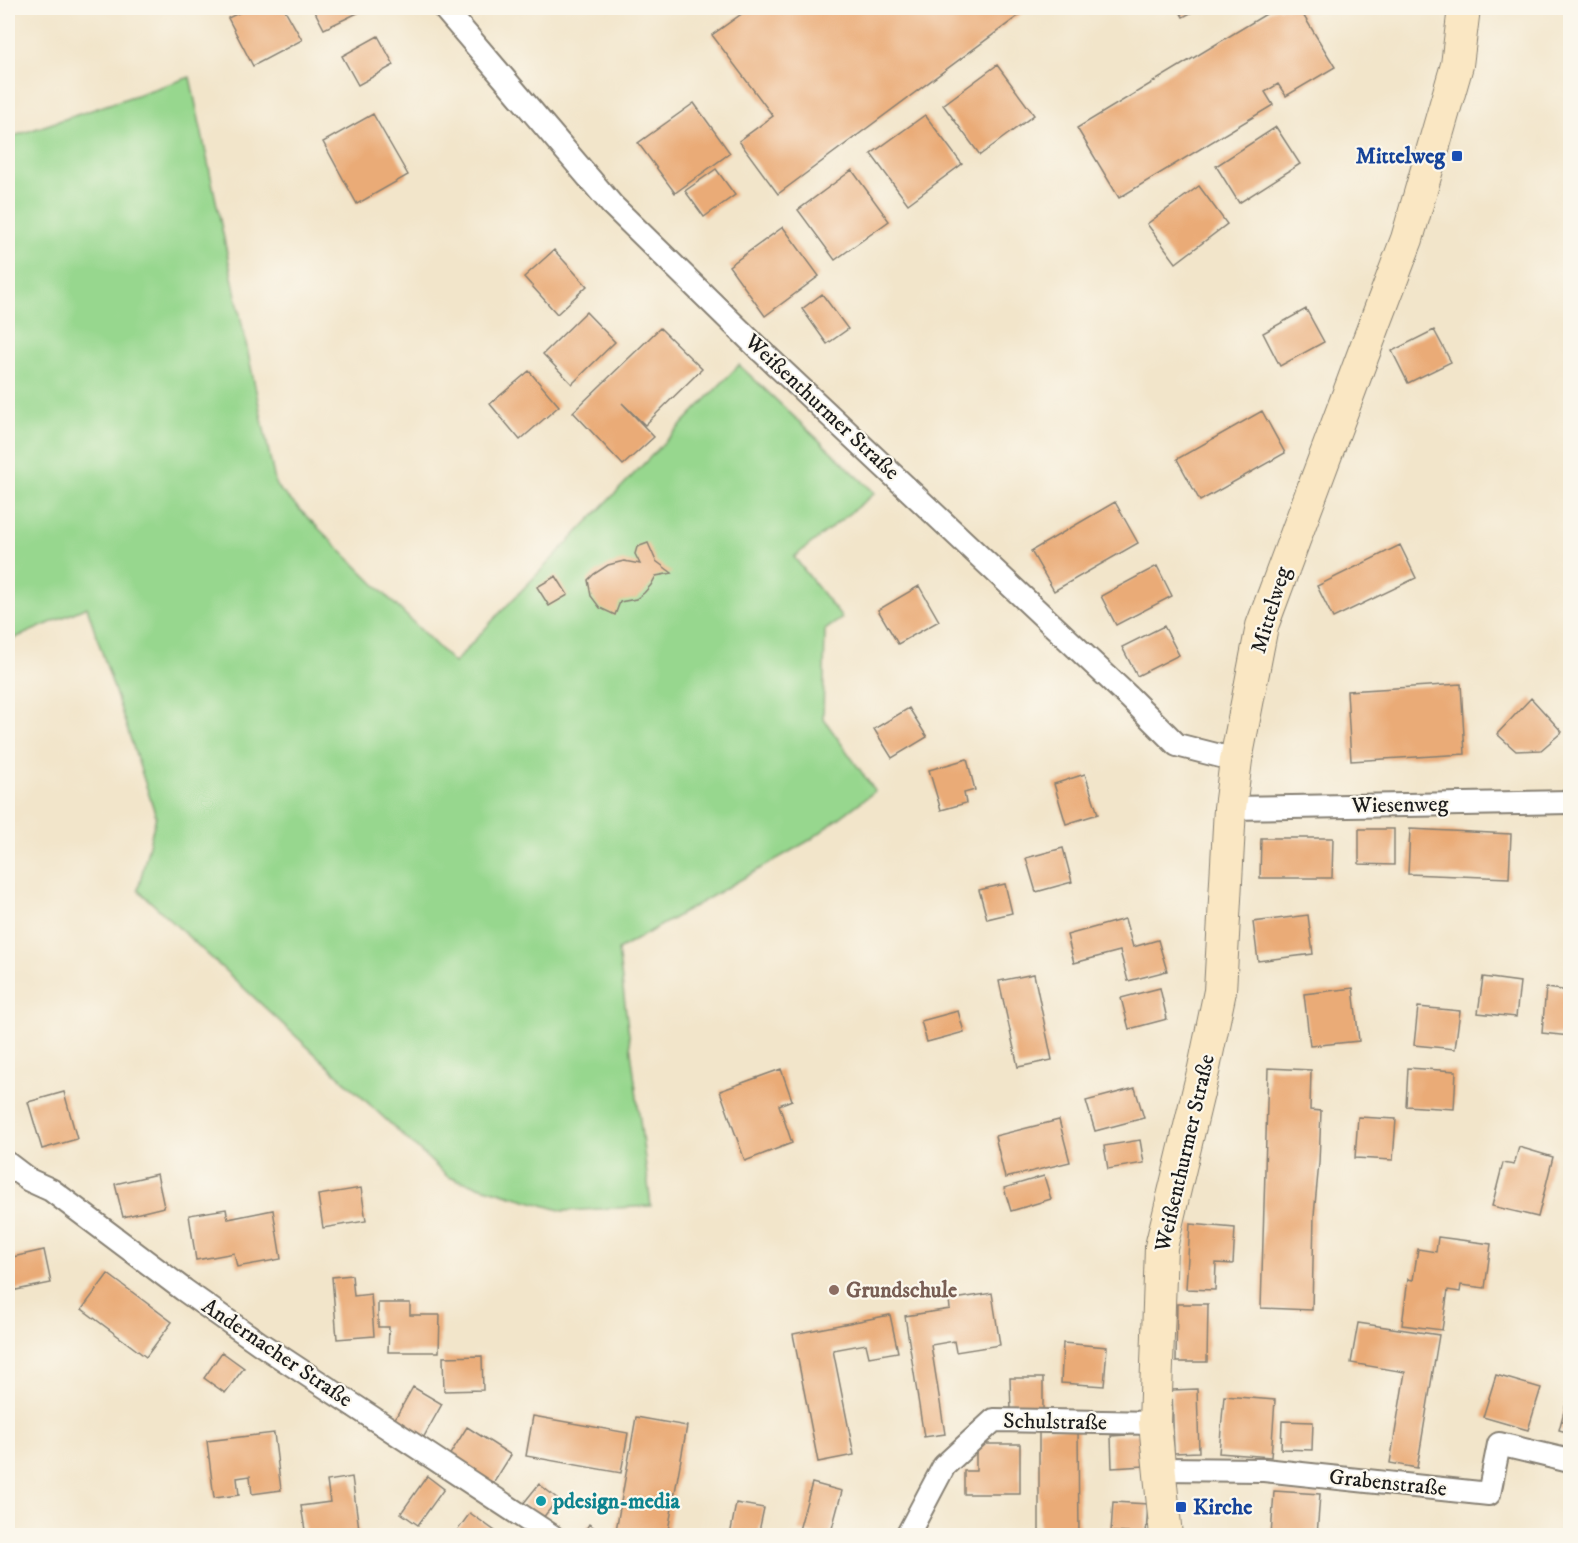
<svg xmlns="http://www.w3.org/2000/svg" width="1578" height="1543" font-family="'IM FELL DW Pica',serif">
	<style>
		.green { fill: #97d78e; stroke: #5a7a55; stroke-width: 1.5 }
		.building { fill: #eaab77 }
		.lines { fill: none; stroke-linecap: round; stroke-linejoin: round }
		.street-casing { stroke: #878073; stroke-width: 26 }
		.secondary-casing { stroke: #878073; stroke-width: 34 }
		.street { stroke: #fff; stroke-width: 22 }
		.secondary { stroke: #fae7c3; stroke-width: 32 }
		.transit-dot { fill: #1a4fb4; stroke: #fbf7ec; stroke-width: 2 }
		.education-dot { fill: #8d6e63; stroke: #fbf7ec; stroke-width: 2 }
		.culture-dot { fill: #0f9aa8; stroke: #fbf7ec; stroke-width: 2 }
		.labels { text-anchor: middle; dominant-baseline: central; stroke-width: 4.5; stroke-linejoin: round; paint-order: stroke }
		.transit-label { font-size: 22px; font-weight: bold; fill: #164399; stroke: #fbf7ec; text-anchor: end }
		.street-label { font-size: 22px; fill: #1c1c1c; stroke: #fbf7ec }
		.education-label { font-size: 22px; font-weight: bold; fill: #785e54; stroke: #fbf7ec; text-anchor: start }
		.culture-label { font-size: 22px; font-weight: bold; fill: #0d838f; stroke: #fbf7ec; text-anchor: start }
	</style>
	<rect width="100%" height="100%" fill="#fbf7ec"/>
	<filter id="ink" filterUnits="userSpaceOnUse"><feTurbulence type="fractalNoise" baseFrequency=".0167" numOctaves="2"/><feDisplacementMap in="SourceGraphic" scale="12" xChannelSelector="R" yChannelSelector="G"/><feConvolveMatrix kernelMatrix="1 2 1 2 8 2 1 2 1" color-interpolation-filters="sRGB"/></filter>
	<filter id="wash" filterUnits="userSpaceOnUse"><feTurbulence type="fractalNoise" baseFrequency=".008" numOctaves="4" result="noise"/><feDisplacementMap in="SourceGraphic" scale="24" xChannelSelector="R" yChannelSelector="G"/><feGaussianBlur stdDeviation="1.35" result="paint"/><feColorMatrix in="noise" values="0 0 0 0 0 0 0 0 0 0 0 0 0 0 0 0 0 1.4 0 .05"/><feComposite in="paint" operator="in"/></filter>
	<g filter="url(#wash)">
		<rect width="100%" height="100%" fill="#f2e5ca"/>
		<path class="green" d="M190,77L276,486L454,663L494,619L739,365L875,493L794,557L842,618L825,630L823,718L875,791L810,840L618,950L651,1206L563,1211L448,1177L138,890L156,816L87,607L8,641V138Z"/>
		<g id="blocks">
			<path class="building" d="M249,8H284L302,40L253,66L228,18Z
				M313,8H368L324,29Z
				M750,8H1029L778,194L739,141L773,116L712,35Z
				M1178,8H1200L1183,17Z
				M1276,8H1299L1335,67L1286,96L1278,84L1265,92L1273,105L1119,198L1077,128Z
				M378,36L394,65L358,85L342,56Z
				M997,65L1034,115L980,155L943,105Z
				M694,103L730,153L675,193L638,143Z
				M373,114L408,175L357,204L323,142Z
				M925,115L962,164L908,204L871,154Z
				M1276,127L1300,164L1239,203L1216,166Z
				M716,169L735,195L704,217L685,191Z
				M852,170L889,221L835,260L798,210Z
				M1199,186L1227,224L1176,263L1147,224Z
				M783,227L819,276L765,316L729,266Z
				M554,250L587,286L557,314L524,277Z
				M822,294L848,329L827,344L802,309Z
				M1306,309L1324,342L1280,366L1263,333Z
				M586,312L615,342L572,384L543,354Z
				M660,328L702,369L645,425L622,403L654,437L623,465L573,412Z
				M1434,330L1451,362L1408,383L1392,351Z
				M529,371L559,406L520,440L490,404Z
				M1262,411L1285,453L1200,501L1177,459Z
				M1115,502L1138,543L1054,591L1031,551Z
				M648,543L656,561L672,573L656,576L651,585L644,593L636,599L620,602L615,615L600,608L591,596L588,580L594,574L608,565L624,561L640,564L635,554L637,547Z
				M1400,545L1416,578L1333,618L1317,586Z
				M1157,566L1172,596L1116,625L1101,596Z
				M556,576L568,595L549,606L537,587Z
				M919,586L939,621L898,644L878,610Z
				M1164,626L1179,655L1137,676L1122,647Z
				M1461,684L1465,754L1351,761L1347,691Z
				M1531,698L1562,732L1541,750L1516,751L1497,734Z
				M909,708L927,737L892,758L874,729Z
				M967,759L975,790L964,793L966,803L941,810L929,770Z
				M1085,774L1098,814L1066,824L1054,784Z
				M1359,829H1394V865L1359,864Z
				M1410,829L1511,834L1509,878L1408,874Z
				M1261,838H1333L1332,878H1260Z
				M1063,848L1072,882L1036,892L1026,858Z
				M1005,884L1012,913L987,919L979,890Z
				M1308,915L1313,954L1258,961L1253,922Z
				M1125,919L1133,947L1158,940L1167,971L1128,981L1120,951L1074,963L1067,935Z
				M1034,974L1052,1060L1018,1067L999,981Z
				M1483,977L1520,982L1516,1017L1478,1013Z
				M1160,988L1167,1019L1129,1029L1121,998Z
				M1353,988L1359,1041L1310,1046L1304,994Z
				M1546,988L1570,991V1036L1542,1033Z
				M1418,1007L1460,1011L1455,1049L1414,1045Z
				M958,1011L964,1032L927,1042L921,1021Z
				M1268,1068L1311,1070L1310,1110L1321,1111L1319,1163L1314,1215L1312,1310L1261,1308Z
				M1408,1068L1456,1071L1454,1109L1406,1106Z
				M781,1069L792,1100L779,1105L792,1143L745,1161L720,1091Z
				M1135,1088L1144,1118L1095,1131L1086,1101Z
				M64,1092L77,1139L42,1149L28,1102Z
				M1358,1117L1396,1119L1393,1160L1355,1158Z
				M1059,1120L1070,1162L1005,1178L995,1136Z
				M1140,1140L1144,1163L1108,1169L1104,1146Z
				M1519,1147L1553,1157L1538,1217L1492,1206L1503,1163L1514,1165Z
				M157,1174L164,1207L123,1217L115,1184Z
				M1044,1176L1051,1199L1011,1211L1004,1188Z
				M361,1188L366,1221L323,1228L318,1195Z
				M226,1209L228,1219L273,1210L281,1259L237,1267L234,1253L196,1260L189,1215Z
				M1190,1224L1235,1228L1233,1264L1216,1263L1215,1290L1186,1289Z
				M1438,1237L1491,1244L1485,1288L1461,1285L1460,1292L1448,1290L1442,1330L1402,1325L1408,1279L1413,1280L1418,1249L1436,1252Z
				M44,1250L51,1283L11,1291L8,1274V1258Z
				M108,1274L172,1322L146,1357L82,1309Z
				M352,1275L354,1296L371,1294L374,1336L337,1339L332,1277Z
				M992,1293L1000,1345L956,1352L954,1341L931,1345L945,1434L924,1437L905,1316L950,1309L949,1300Z
				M378,1303H410V1315H440L439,1352H388L389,1327H378Z
				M1177,1304H1208L1207,1362H1176Z
				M890,1315L898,1352L869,1357L866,1344L833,1350L854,1455L818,1462L793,1334Z
				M1358,1323L1439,1335L1417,1468L1390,1463L1405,1372L1351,1363Z
				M1063,1343L1107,1347L1104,1386L1061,1383Z
				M222,1352L244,1368L225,1393L204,1378Z
				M482,1356L483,1390L444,1391L443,1357Z
				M1496,1375L1541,1388L1528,1430L1483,1417Z
				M1010,1378H1043V1412H1011Z
				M413,1387L442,1404L422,1440L392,1424Z
				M1197,1389L1199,1452L1174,1453L1172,1390Z
				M1570,1389V1433L1559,1430Z
				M1224,1396L1275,1400L1271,1457L1219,1453Z
				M533,1416L628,1433L621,1473L526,1456Z
				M636,1417L687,1426L667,1536H615Z
				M1282,1421L1313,1422L1312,1450L1281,1449Z
				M467,1427L511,1455L491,1487L447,1459Z
				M1078,1428L1079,1536H1039V1429Z
				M274,1433L281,1490L252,1494L250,1476L237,1478L239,1495L214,1498L207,1441Z
				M1142,1434L1144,1466L1112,1468L1111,1436Z
				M976,1444H1020V1494H964V1471H976Z
				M427,1476L444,1489L418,1525L401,1513Z
				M352,1477L360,1536H306L301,1506L330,1502L327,1481Z
				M812,1483L842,1491L830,1536H820L799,1530Z
				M539,1484L558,1499L542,1519L523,1504Z
				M1274,1491L1320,1494L1317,1536H1271Z
				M1113,1502L1148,1504L1146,1534L1111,1532Z
				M736,1503L764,1508L758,1536H730Z
				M470,1513L495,1531L492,1536L454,1535Z
				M589,1524L607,1536H582Z"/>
		</g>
	</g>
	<g filter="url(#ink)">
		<use href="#blocks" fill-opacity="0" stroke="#878073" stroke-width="1.5"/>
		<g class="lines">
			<g class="street-casing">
				<path id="street" d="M444,8L612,205L756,346L1130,698L1177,745L1236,760
					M1230,808L1570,802
					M8,1164L29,1180L51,1190L184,1290L259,1343L552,1536
					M1161,1469L1264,1470L1489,1494L1499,1444L1570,1461
					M907,1536L944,1466L994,1420L1155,1423"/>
			</g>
			<g class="secondary-casing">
				<path id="secondary" d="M1166,1536L1155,1423L1161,1247L1204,1068L1220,991L1230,808L1236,760L1262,626L1363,355L1407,239L1457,65L1464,8"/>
			</g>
			<use href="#street" class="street"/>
			<use href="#secondary" class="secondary"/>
		</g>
	</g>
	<g class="transit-dot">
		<rect x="1451" y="150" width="12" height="12" rx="3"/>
		<rect x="1175" y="1501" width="12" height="12" rx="3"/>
	</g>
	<circle class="education-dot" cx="834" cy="1290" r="6"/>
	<circle class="culture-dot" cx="541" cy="1501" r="6"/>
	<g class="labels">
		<g class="transit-label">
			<text x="1445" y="156">Mittelweg</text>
			<text x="1193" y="1507" text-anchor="start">Kirche</text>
		</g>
		<g class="street-label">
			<text transform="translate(822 407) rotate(43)">Weißenthurmer Straße</text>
			<text transform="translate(1271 610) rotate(-73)">Mittelweg</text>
			<text transform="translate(1400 805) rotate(-1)">Wiesenweg</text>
			<text transform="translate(1185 1153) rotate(-77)">Weißenthurmer Straße</text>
			<text transform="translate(277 1353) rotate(34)">Andernacher Straße</text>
			<text transform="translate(1055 1422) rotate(1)">Schulstraße</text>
			<text transform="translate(1388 1483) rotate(6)">Grabenstraße</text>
		</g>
		<g class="education-label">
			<text x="846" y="1290">Grundschule</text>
		</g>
		<g class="culture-label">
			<text x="553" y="1501">pdesign-media</text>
		</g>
	</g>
	<rect width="1578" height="1543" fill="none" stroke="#fbf7ec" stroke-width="30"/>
</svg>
